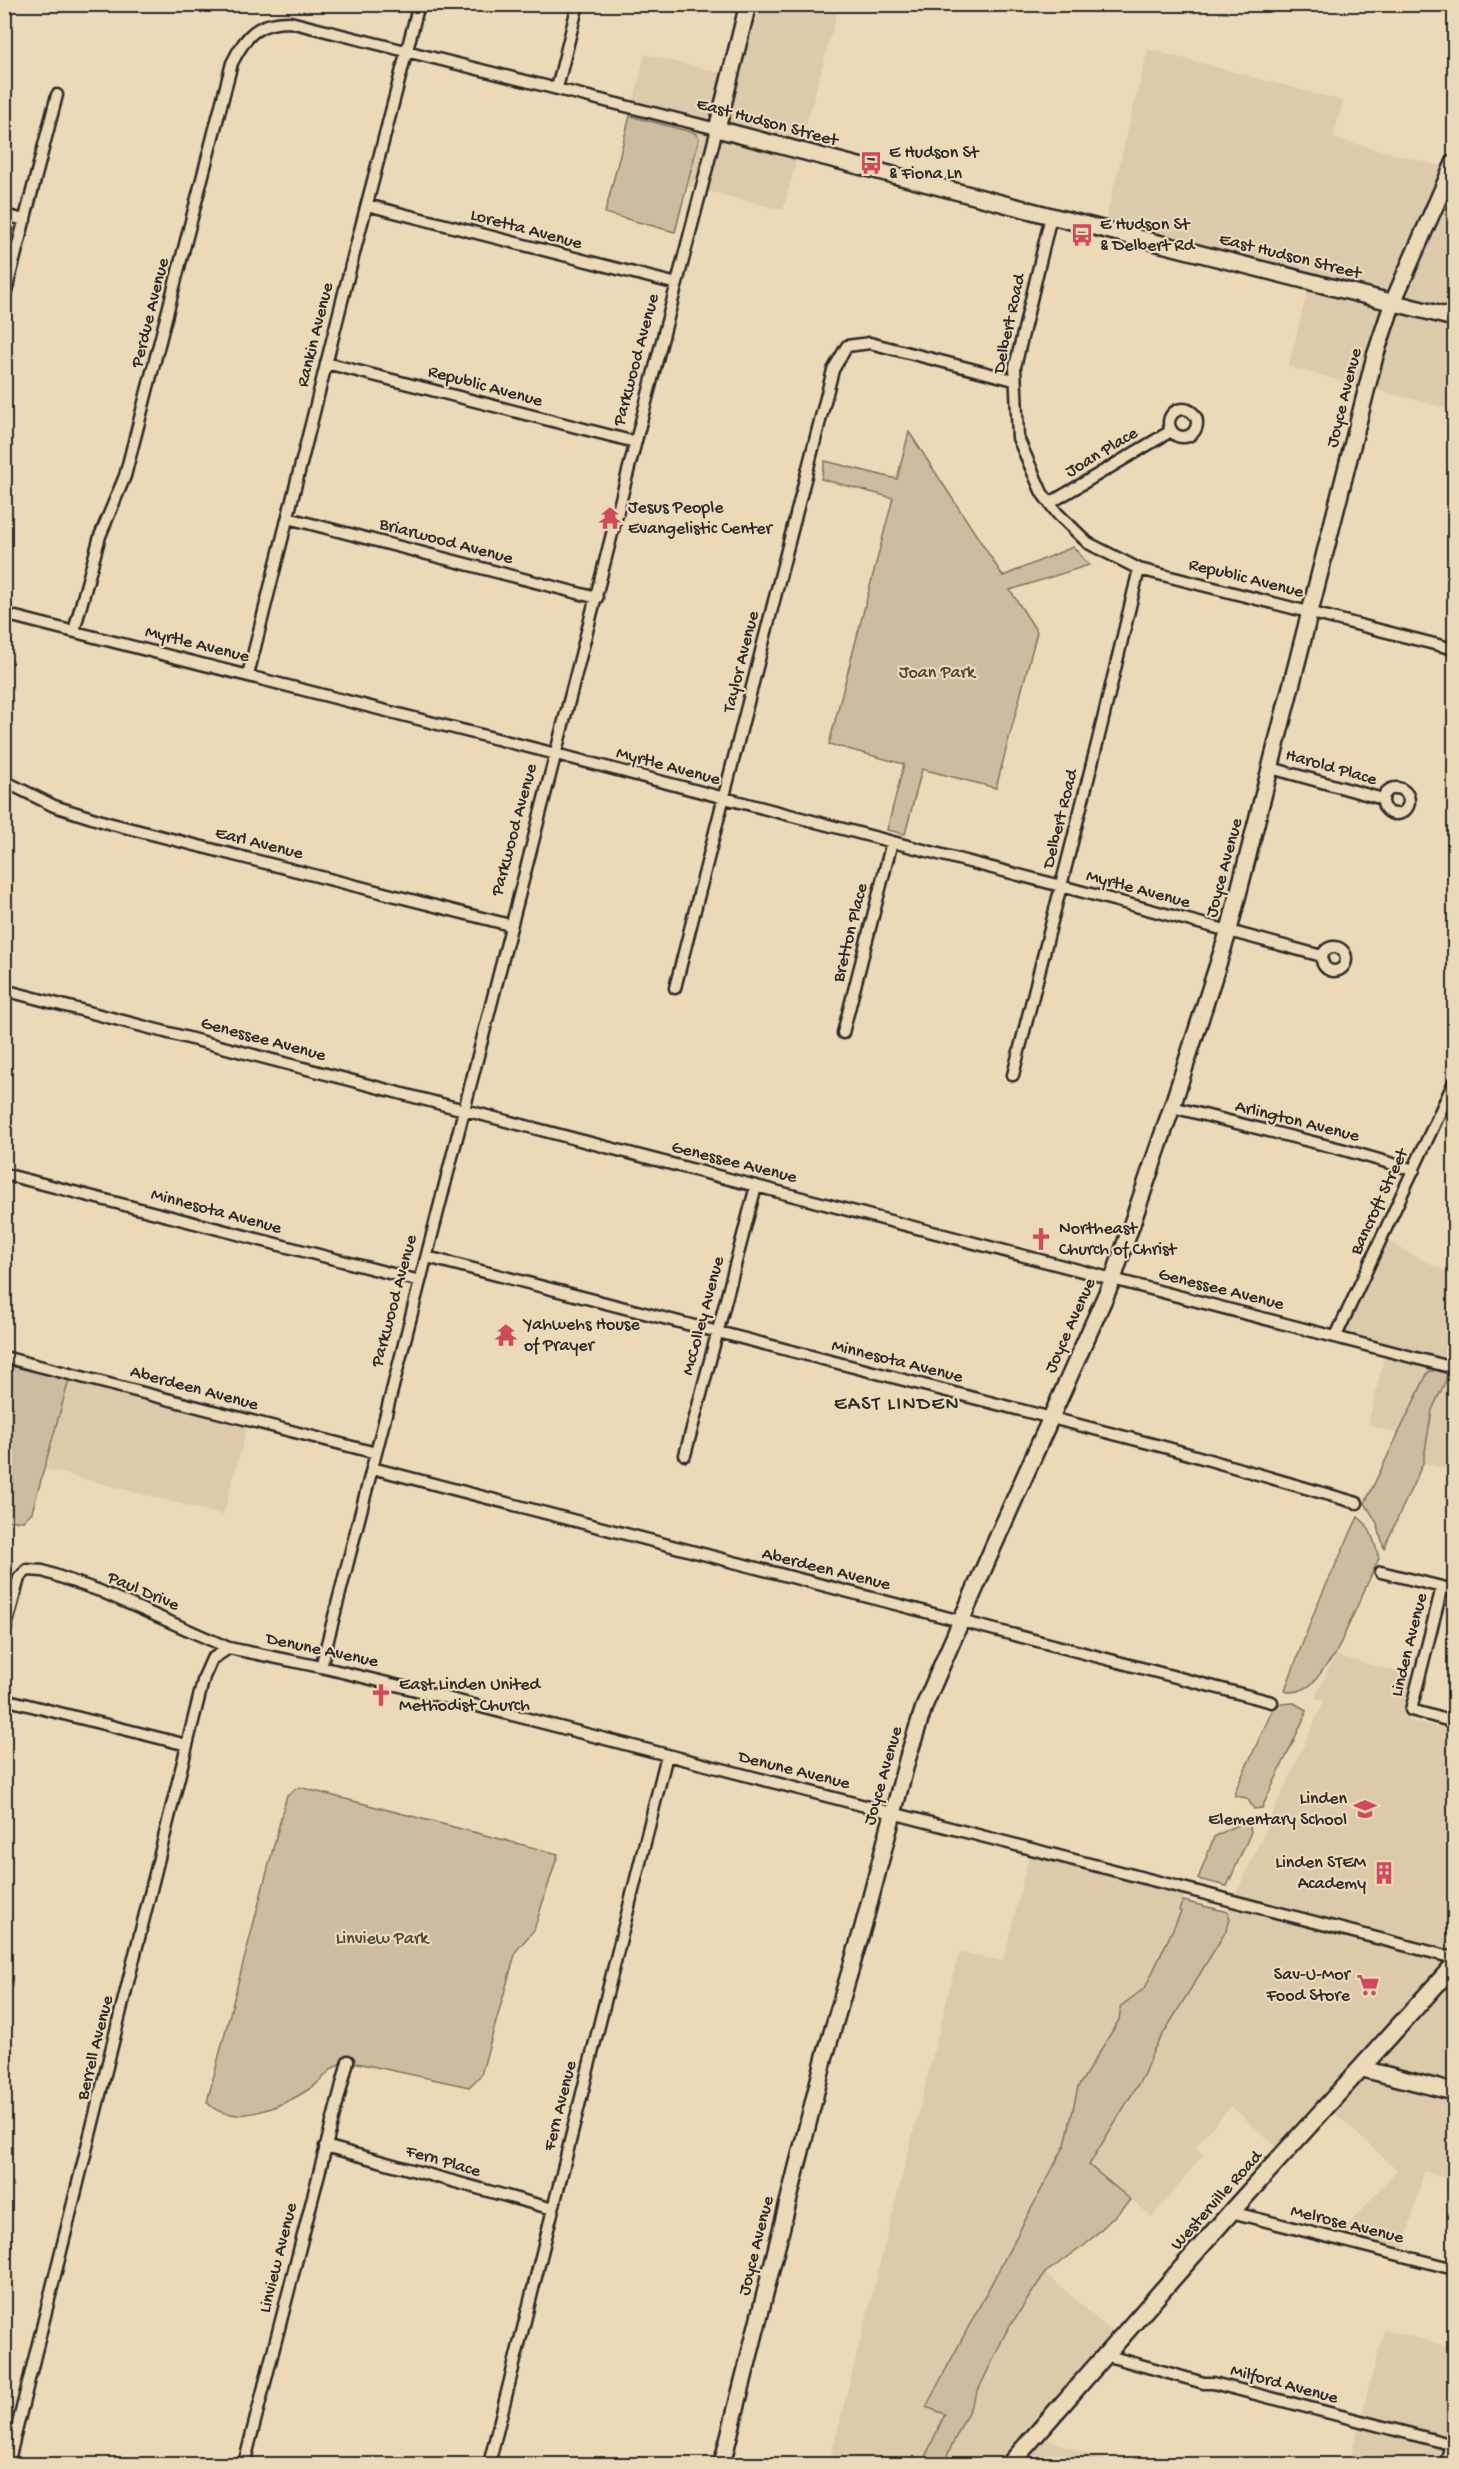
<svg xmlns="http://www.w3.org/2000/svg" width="1459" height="2469" font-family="'Gochi Hand',sans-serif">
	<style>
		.built { fill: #dccaab }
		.green { fill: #cdbda0; stroke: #7c7466; stroke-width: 1.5 }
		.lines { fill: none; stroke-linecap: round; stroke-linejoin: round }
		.street-casing { stroke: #2b2b2b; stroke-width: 15 }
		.secondary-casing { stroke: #2b2b2b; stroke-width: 20 }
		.primary-casing { stroke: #2b2b2b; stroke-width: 21 }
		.street { stroke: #ecd9b7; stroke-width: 10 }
		.secondary { stroke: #ecd9b7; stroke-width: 15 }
		.primary { stroke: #ecd9b7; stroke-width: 16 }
		.labels { text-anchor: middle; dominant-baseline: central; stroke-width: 4.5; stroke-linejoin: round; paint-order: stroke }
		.street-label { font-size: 18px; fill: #2b2b2b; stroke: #ecd9b7 }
		.poi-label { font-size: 18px; fill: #2b2b2b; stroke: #ecd9b7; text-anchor: start }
		.park-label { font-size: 18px; fill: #4b4842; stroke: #ecd9b7 }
		.neighbourhood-label { font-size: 20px; letter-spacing: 1.5px; fill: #2b2b2b; stroke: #ecd9b7 }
	</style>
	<rect width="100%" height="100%" fill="#ecd9b7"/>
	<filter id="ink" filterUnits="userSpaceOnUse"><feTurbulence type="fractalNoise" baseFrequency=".0167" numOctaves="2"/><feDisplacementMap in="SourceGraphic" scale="12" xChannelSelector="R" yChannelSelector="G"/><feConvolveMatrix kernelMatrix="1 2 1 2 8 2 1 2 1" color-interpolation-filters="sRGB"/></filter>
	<g filter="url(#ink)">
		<path class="built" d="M747,5H839L783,210L687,186L699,139L695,133L630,116L645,54L728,75Z
			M1148,49L1343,101L1333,138L1449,168L1454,158V410L1288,367L1310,282L1103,231Z
			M1382,1239L1454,1276V1471L1423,1463L1432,1410L1447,1374L1428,1372L1397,1434L1368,1424L1386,1350L1338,1337Z
			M71,1373L249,1420L223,1515L46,1469Z
			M1335,1655L1416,1677L1407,1720L1454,1731V2181L1424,2171L1401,2258L1335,2240L1397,2170L1328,2107L1284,2154L1231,2106L1195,2147L1203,2155L1152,2217L1089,2165L1143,2076L1154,2049L1230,1919L1227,1914L1324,1701L1315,1698Z
			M1031,1849L1188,1890L1179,1910L1181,1911L1145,1988L1121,2006L1119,2020L1078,2087L1065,2145L926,2407L945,2413L922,2464H829L959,1952L1003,1961Z
			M1045,2273L1120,2339L1036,2435L1106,2461L1105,2464H943L1006,2332Z
			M1384,2329L1454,2348V2464H1349Z"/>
		<path class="green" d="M630,116L695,133L699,139L675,232L605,213Z
			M909,432L1003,576L1073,547L1089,565L1010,590L1037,632L996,788L922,769L905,834L887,830L904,764L829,744L893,498L821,479L825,461L897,479Z
			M5,1364L69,1380L32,1512L23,1521H5Z
			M1437,1370L1447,1374L1446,1380L1432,1410L1423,1463L1384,1548L1377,1523L1365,1503L1428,1372Z
			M1358,1517C1372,1527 1374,1542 1379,1558L1335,1655C1317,1673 1316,1692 1287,1692L1285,1690L1317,1605Z
			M1294,1703L1306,1710L1305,1716L1262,1808L1254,1809L1247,1798L1235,1796V1791L1274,1707L1280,1704Z
			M299,1787L558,1854L534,1930L516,1951L481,2075L469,2087L348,2061C330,2065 325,2079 311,2088C285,2105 231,2130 207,2102L287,1795Z
			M1240,1823H1249L1251,1832L1227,1886L1198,1879L1214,1837Z
			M1183,1901L1228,1912L1230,1919L1226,1931L1154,2049L1143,2076L1089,2165L1131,2200L1085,2245L1045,2273L1006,2332L943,2464H922L945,2414L926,2407L1065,2145L1078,2087L1119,2020L1121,2006L1145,1988L1181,1912L1179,1910Z"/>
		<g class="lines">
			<g class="street-casing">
				<path id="street" d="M557,88L578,4
					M367,205L677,284
					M4,215L25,220
					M1051,216L1015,367L1018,438L1042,493L1057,513L1088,543L1139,569L1454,649
					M4,299L57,95
					M326,363L635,442
					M1169 423a14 14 0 1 1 28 0a14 14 0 1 1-28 0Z
					M1050,503L1171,431
					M288,518L597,598
					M4,614L556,754L1061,886L1322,956
					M74,631L100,536L125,476L232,63C246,35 257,22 290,22L717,129C583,641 454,1154 321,1667
					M248,675L351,265L419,4
					M1271,768L1383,799
					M4,781L54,806L108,823L510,925
					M1383 801a13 13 0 1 1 26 0a13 13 0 1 1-26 0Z
					M1322 959a12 12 0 1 1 24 0a12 12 0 1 1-24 0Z
					M675,988L833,370L847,346L870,343L1014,380
					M4,990L1454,1368
					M843,1033L892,842
					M1013,1075L1098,740L1139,569
					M1172,1107L1341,1149L1414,1170
					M4,1174L420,1281
					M427,1257L1168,1448L1357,1503
					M1336,1336L1454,1082
					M4,1357L376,1453
					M685,1455L756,1186
					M372,1468L1272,1702
					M1381,1572L1454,1590
					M1442,1587L1411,1710L1454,1722
					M4,1634L19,1578L27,1570L43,1571L100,1591L229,1648L321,1667L404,1687L1454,1958
					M4,1699L187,1745
					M325,2146L553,2209
					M1231,2212L1454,2269
					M1105,2355L1204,2383H1213L1454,2445
					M8,2464L204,1677L212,1659L229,1648
					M244,2464L348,2061
					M489,2464L667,1755"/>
			</g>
			<g class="secondary-casing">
				<path id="secondary" d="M748,4L717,129L1051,216L1454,318
					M1363,2069L1454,2092
					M722,2464L825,2056L863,1927L908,1757L925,1704L994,1545L1113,1279L1172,1107L1229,930L1375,356L1393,302L1454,163"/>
			</g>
			<g class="primary-casing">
				<path id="primary" d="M1010,2464L1231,2212L1454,1965
					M1449,2464L1454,2443"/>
			</g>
			<use href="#street" class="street"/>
			<use href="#secondary" class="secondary"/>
			<use href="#primary" class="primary"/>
		</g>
	</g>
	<defs>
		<g id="bus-bare" transform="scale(1.8)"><path d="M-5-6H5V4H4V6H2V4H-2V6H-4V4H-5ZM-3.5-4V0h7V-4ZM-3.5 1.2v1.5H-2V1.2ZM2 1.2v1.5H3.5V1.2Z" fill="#d1495b" stroke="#ecd9b7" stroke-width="2.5" paint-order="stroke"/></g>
		<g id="temple-bare" transform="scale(1.8)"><path d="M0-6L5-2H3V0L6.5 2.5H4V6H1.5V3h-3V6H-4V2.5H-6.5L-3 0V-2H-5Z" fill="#d1495b" stroke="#ecd9b7" stroke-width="2.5" paint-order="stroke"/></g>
		<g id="church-bare" transform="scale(1.8)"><path d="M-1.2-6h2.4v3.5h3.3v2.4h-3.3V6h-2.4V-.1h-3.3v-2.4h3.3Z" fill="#d1495b" stroke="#ecd9b7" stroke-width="2.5" paint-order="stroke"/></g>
		<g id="school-bare" transform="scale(1.8)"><path d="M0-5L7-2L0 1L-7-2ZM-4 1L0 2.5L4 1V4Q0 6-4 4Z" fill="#d1495b" stroke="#ecd9b7" stroke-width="2.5" paint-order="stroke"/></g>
		<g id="building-bare" transform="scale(1.8)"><path d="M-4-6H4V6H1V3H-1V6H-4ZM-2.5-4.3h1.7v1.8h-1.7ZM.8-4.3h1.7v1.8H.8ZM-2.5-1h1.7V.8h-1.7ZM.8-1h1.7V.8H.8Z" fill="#d1495b" stroke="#ecd9b7" stroke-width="2.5" paint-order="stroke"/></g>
		<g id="supermarket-bare" transform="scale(1.8)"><path d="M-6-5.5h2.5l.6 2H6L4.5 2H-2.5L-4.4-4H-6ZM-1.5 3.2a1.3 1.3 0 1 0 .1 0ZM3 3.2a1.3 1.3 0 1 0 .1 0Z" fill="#d1495b" stroke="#ecd9b7" stroke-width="2.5" paint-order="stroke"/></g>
	</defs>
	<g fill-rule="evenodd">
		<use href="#bus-bare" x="871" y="163"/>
		<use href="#bus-bare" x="1082" y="235"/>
		<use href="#temple-bare" x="610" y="518"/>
		<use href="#church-bare" x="1041" y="1239"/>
		<use href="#temple-bare" x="506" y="1335"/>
		<use href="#church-bare" x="381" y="1695"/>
		<use href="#school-bare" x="1365" y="1809"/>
		<use href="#building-bare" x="1384" y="1873"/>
		<use href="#supermarket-bare" x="1368" y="1985"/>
	</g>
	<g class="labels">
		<g class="street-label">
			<text transform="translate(767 123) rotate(15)">East Hudson Street</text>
			<text transform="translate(526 230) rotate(15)">Loretta Avenue</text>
			<text transform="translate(1290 257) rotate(14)">East Hudson Street</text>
			<text transform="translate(151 313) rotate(-76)">Perdue Avenue</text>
			<text transform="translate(1010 324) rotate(-78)">Delbert Road</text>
			<text transform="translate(316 335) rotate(-76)">Rankin Avenue</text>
			<text transform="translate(637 360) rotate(-75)">Parkwood Avenue</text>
			<text transform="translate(485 387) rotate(15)">Republic Avenue</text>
			<text transform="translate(1345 398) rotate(-76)">Joyce Avenue</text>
			<text transform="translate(1102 453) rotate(-31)">Joan Place</text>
			<text transform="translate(446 542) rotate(15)">Briarwood Avenue</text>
			<text transform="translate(1246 579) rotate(14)">Republic Avenue</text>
			<text transform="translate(197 645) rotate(14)">Myrtle Avenue</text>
			<text transform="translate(742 662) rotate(-76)">Taylor Avenue</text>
			<text transform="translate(668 767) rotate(15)">Myrtle Avenue</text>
			<text transform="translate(1331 768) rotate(16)">Harold Place</text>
			<text transform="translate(1061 819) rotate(-76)">Delbert Road</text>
			<text transform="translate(515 830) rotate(-75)">Parkwood Avenue</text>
			<text transform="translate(259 844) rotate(14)">Earl Avenue</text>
			<text transform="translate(1225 868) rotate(-75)">Joyce Avenue</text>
			<text transform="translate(1138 890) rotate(15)">Myrtle Avenue</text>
			<text transform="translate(851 933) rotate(-76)">Bretton Place</text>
			<text transform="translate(263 1040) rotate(15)">Genessee Avenue</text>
			<text transform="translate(1297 1122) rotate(14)">Arlington Avenue</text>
			<text transform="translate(734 1163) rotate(14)">Genessee Avenue</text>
			<text transform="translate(1380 1202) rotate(-65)">Bancroft Street</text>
			<text transform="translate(216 1212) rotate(15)">Minnesota Avenue</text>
			<text transform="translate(1221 1290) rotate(14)">Genessee Avenue</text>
			<text transform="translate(395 1301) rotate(-75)">Parkwood Avenue</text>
			<text transform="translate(704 1316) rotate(-75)">McColley Avenue</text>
			<text transform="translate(1071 1326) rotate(-66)">Joyce Avenue</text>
			<text transform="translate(897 1362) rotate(14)">Minnesota Avenue</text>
			<text transform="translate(194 1389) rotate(15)">Aberdeen Avenue</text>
			<text transform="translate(826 1570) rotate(14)">Aberdeen Avenue</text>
			<text transform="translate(143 1592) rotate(23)">Paul Drive</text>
			<text transform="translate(1410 1645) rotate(-76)">Linden Avenue</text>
			<text transform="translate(322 1651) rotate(12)">Denune Avenue</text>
			<text transform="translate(794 1771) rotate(14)">Denune Avenue</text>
			<text transform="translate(884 1776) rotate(-74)">Joyce Avenue</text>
			<text transform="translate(96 2048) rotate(-76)">Berrell Avenue</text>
			<text transform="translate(561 2106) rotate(-76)">Fern Avenue</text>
			<text transform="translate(443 2162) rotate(16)">Fern Place</text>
			<text transform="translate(1217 2201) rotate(-48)">Westerville Road</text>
			<text transform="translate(1347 2225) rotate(14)">Melrose Avenue</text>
			<text transform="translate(757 2246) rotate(-76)">Joyce Avenue</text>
			<text transform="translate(279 2258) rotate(-76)">Linview Avenue</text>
			<text transform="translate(1284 2385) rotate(15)">Milford Avenue</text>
		</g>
		<g class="poi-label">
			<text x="889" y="153">E Hudson St<tspan x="889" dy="21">&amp; Fiona Ln</tspan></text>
			<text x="1100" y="225">E Hudson St<tspan x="1100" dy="21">&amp; Delbert Rd</tspan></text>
			<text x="628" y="508">Jesus People<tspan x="628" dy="21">Evangelistic Center</tspan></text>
			<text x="1059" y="1229">Northeast<tspan x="1059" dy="21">Church of Christ</tspan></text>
			<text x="524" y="1325">Yahwehs House<tspan x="524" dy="21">of Prayer</tspan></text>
			<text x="399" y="1685">East Linden United<tspan x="399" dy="21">Methodist Church</tspan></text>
			<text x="1347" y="1799" text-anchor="end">Linden<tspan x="1347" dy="21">Elementary School</tspan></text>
			<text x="1366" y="1863" text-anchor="end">Linden STEM<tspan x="1366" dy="21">Academy</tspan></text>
			<text x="1350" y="1975" text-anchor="end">Sav-U-Mor<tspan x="1350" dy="21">Food Store</tspan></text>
		</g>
		<g class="park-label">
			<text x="937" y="673">Joan Park</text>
			<text x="382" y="1939">Linview Park</text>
		</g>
		<g class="neighbourhood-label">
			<text x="897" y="1405">EAST LINDEN</text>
		</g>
	</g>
	<rect width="1459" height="2469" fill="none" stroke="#ecd9b7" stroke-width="24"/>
	<rect x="12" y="12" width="1435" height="2445" fill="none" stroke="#2b2b2b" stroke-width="2" filter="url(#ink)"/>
</svg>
